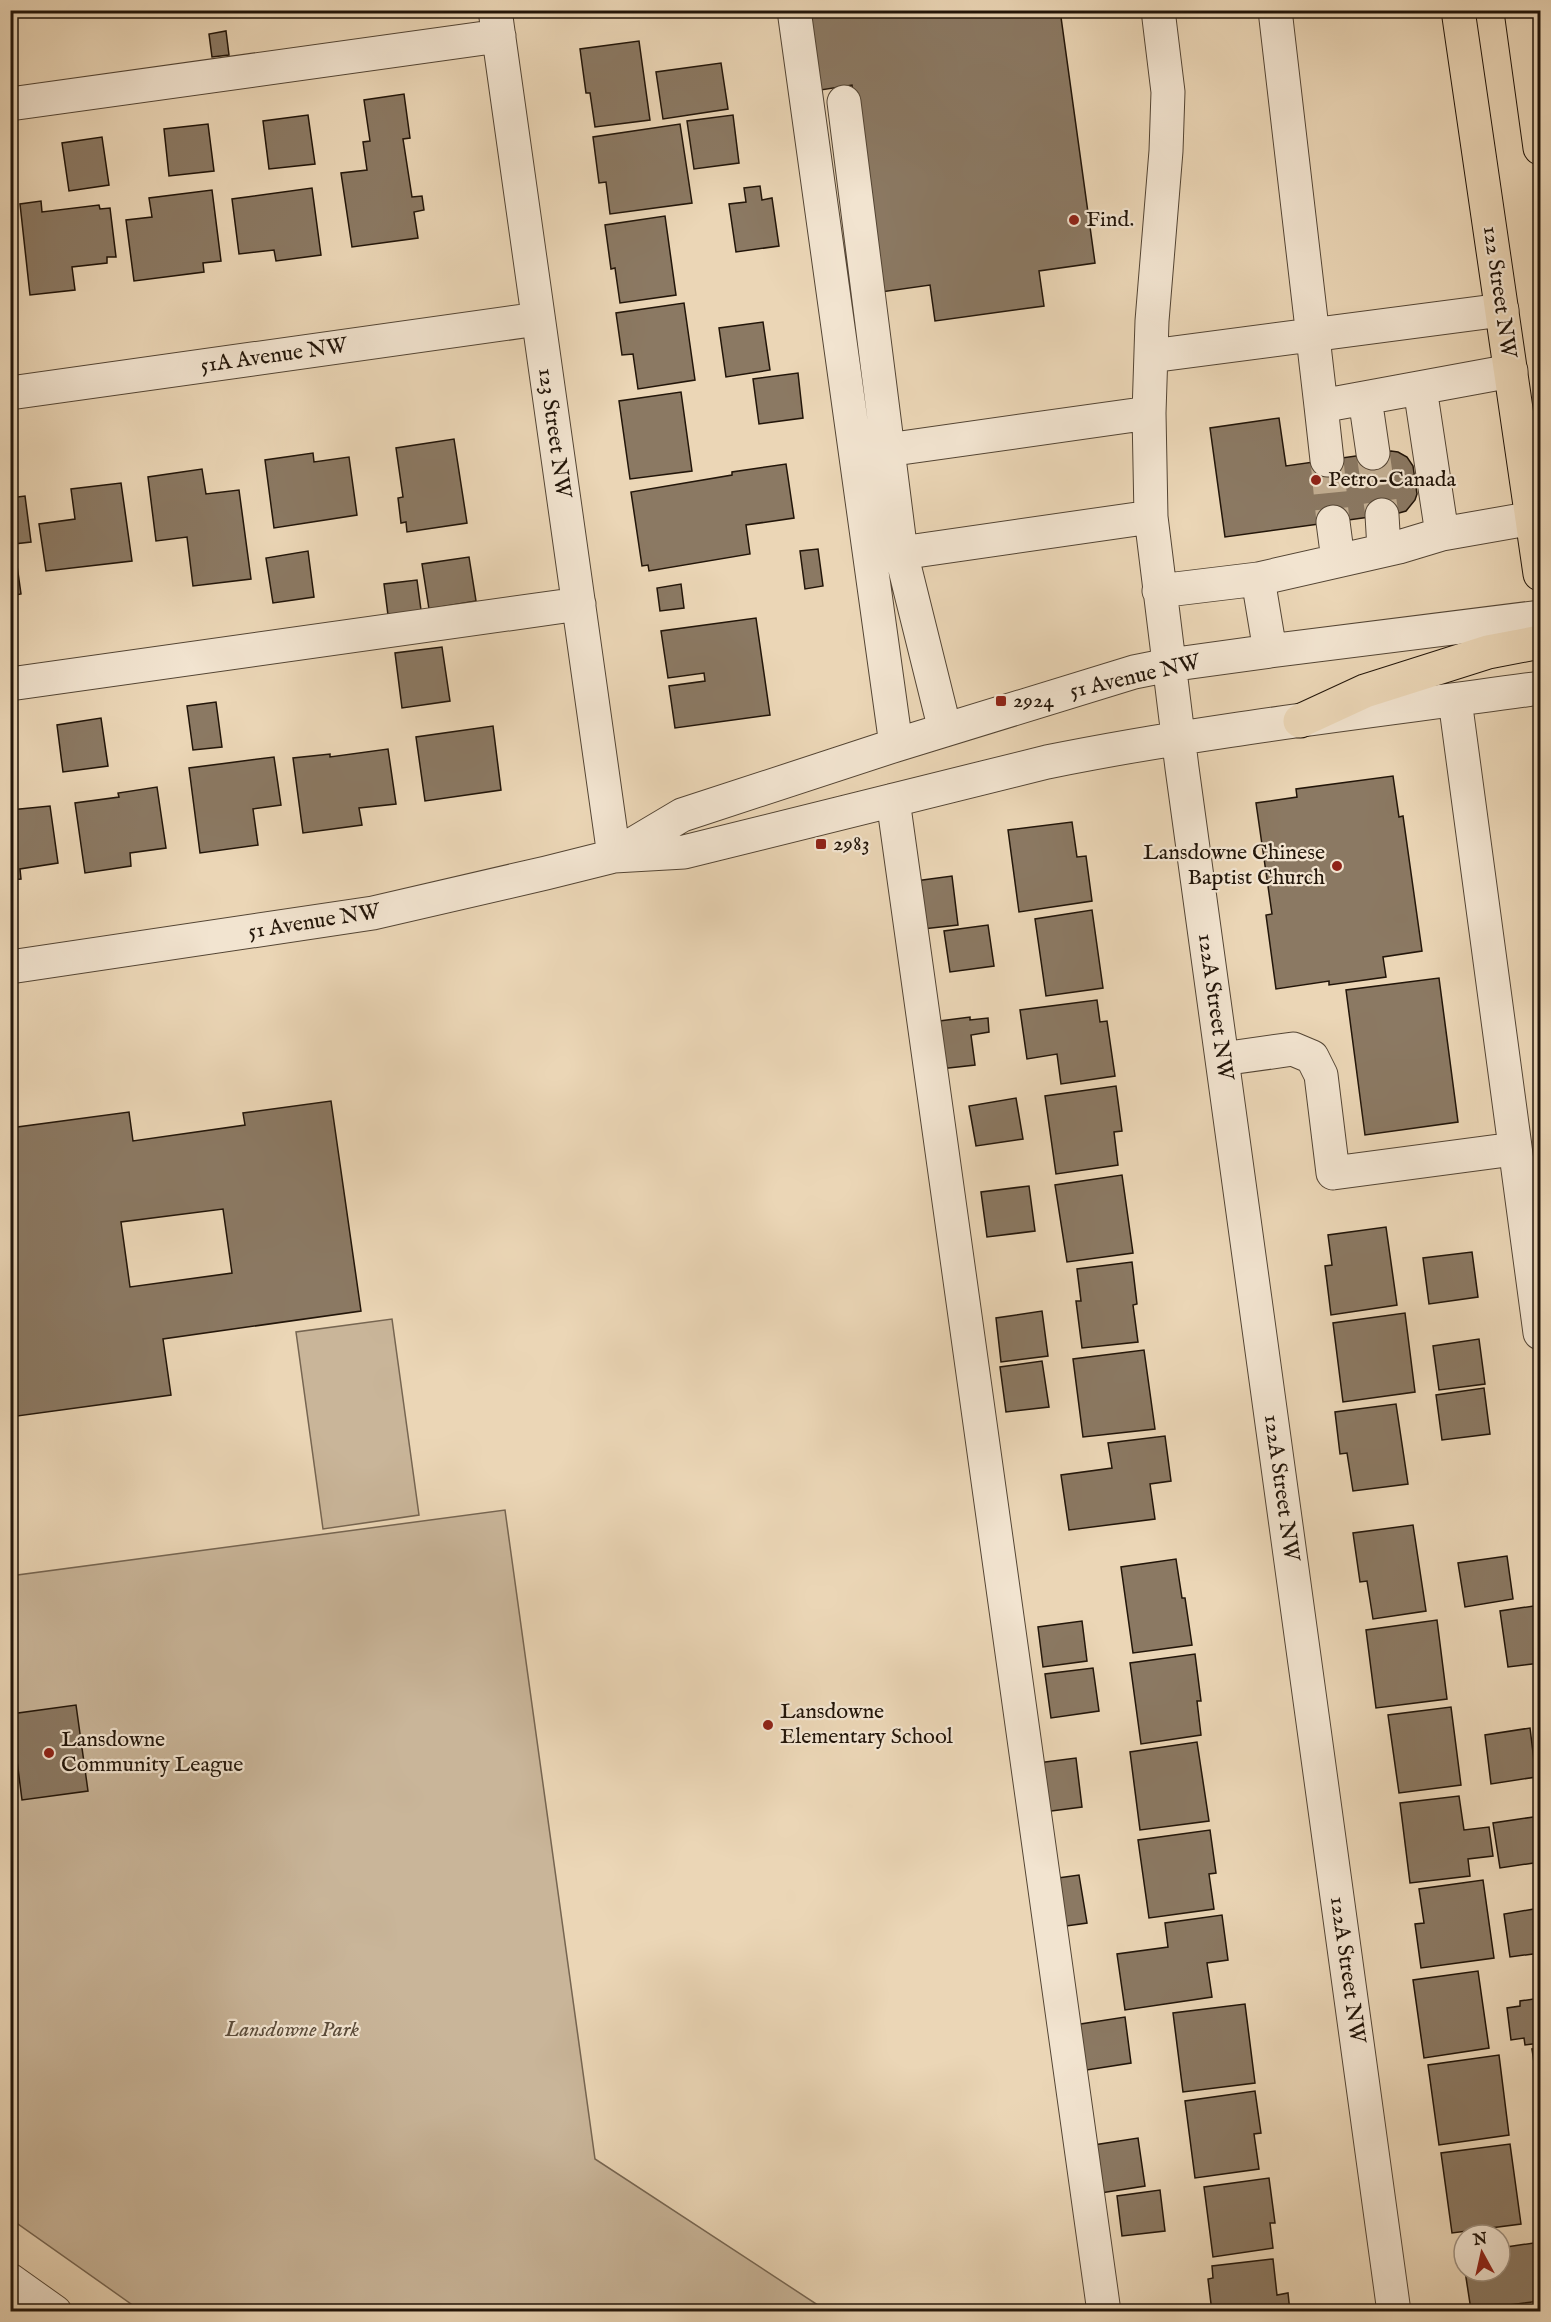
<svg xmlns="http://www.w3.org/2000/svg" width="1551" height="2322" font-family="'IM FELL English',serif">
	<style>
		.green { fill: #c9b599; stroke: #766551; stroke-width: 1.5 }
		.building { fill: #8b7963; stroke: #221509; stroke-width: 1.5; fill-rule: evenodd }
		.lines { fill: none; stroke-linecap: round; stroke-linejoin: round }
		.minor-tunnel { stroke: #c3af93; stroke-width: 33; stroke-dasharray: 33 16; stroke-linecap: butt }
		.minor-casing { stroke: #544534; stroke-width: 35 }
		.major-casing { stroke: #221509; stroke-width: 35 }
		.minor { stroke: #f2e4d0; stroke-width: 33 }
		.major { stroke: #ebd6b6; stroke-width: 33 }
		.poi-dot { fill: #8f2418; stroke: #f2e4d0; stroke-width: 2 }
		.labels { text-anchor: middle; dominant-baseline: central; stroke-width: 4.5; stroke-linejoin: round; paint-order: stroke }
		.poi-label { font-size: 22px; fill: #221509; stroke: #f2e4d0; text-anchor: start }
		.street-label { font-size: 22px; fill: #221509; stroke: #f2e4d0 }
		.park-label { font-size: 22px; font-style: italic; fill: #5c4d3b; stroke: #f2e4d0 }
	</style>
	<rect width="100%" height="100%" fill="#ebd6b6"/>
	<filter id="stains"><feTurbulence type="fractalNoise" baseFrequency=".00333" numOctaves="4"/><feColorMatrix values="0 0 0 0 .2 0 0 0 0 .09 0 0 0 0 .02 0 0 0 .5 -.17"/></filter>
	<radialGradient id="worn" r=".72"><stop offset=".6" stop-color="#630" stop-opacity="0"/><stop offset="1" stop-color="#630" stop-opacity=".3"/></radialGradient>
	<path class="green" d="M392,1319L419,1515L323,1529L296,1332Z
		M505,1510L595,2159L827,2311H141L11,2219L10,1576Z"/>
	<path class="building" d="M825,10H1060L1095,263L1039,271L1044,306L935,321L930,285L881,292L852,85L808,92L797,14Z
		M226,31L229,55L212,57L209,34Z
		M639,41L650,120L595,127L590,93H586L580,49Z
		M721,63L728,109L663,119L656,72Z
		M404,94L410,138L403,139L412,197L422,196L424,210L414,212L418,238L352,247L341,173L367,170L363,142L370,141L364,100Z
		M308,115L315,164L269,169L263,121Z
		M733,115L739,163L694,169L687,121Z
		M208,124L214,171L169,176L164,129Z
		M680,124L692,203L610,214L606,182L599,183L593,137Z
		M102,137L109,185L69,191L62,143Z
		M760,186L762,200L772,198L779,246L736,252L729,204L746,202L744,188Z
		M312,188L321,255L276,261L274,250L239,254L232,199Z
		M212,190L221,261L203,263L204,272L134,281L126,220L152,217L149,198Z
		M41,201L42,212L99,205L100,209L110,208L116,257H107V263L72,267L75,290L30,295L20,204Z
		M665,216L676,295L620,303L615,268L611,269L605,225Z
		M684,303L695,380L638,389L633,354L622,355L616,313Z
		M763,322L770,370L726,377L719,328Z
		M798,373L803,418L759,424L753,379Z
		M681,392L692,471L630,479L619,401Z
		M1279,418L1286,466L1391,451L1398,452L1407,457L1413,466L1417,494L1415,500L1406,511L1399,513L1225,537L1210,428Z
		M454,439L467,523L407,532L406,522L401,523L398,498L403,497L396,448Z
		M313,453L314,462L349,457L357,515L274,528L265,460Z
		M786,464L794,518L746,525L750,554L649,571L648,565L642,566L631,492L732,475V472Z
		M202,469L206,494L239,490L251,579L193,586L187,537L156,541L148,477Z
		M121,483L132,561L46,571L39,524L75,519L71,489Z
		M25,496L31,542L14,544L21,594L10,596V498Z
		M818,549L823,586L805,589L800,551Z
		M308,551L314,597L273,603L266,558Z
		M469,557L476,601L429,609L422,564Z
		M417,580L421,610L388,615L384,584Z
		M681,584L684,608L660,611L657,588Z
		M756,618L770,715L675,728L669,686L705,681L704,673L668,678L661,631Z
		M442,647L450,701L402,708L395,653Z
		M216,702L222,747L193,750L187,706Z
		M101,718L108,766L63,772L57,725Z
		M493,726L501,790L425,801L416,737Z
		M388,749L396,804L359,808L362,825L303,833L293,758L330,754V757Z
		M274,757L281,805L253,809L258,845L200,853L189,768Z
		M1393,776L1399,817L1403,816L1422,951L1383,957L1386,977L1329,985V981L1276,989L1266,915L1272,914L1256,803L1297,797L1296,789Z
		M157,787L166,848L130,853L131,866L85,873L75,803L119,797L118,793Z
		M50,806L58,863L20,869L21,879L10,880V810Z
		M1072,822L1077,857L1086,856L1092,901L1019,912L1008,830Z
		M952,876L958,925L914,930L908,882Z
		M1092,910L1103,988L1046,996L1035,919Z
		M988,925L994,966L950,972L944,931Z
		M1439,978L1458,1122L1365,1135L1346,990Z
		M1097,1000L1100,1022L1107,1021L1115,1076L1061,1084L1057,1054L1027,1059L1020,1010Z
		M970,1017V1020L988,1018L989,1032L971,1035L975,1065L931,1070L924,1023Z
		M1116,1086L1122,1131L1114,1132L1118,1165L1056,1174L1045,1096Z
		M1016,1098L1023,1139L976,1146L969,1106Z
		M331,1101L361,1311L163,1339L171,1395L10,1417V1128L129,1112L133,1141L245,1125L243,1113ZM223,1209L232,1273L130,1287L121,1222Z
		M1122,1175L1133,1253L1067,1262L1055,1185Z
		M1029,1186L1035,1231L987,1237L981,1192Z
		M1386,1227L1397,1305L1331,1315L1325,1266L1332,1265L1328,1235Z
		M1472,1252L1478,1297L1429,1304L1423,1258Z
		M1132,1262L1137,1304L1133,1305L1138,1342L1082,1348L1076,1301H1081L1077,1269Z
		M1042,1311L1048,1356L1001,1362L996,1318Z
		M1405,1313L1415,1392L1343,1402L1333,1323Z
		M1479,1339L1485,1384L1439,1390L1433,1346Z
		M1144,1350L1155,1429L1083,1437L1073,1359Z
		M1042,1361L1049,1407L1006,1412L1000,1367Z
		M1484,1388L1490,1434L1442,1440L1436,1395Z
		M1396,1404L1408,1484L1353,1491L1347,1453L1340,1454L1335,1412Z
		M1165,1436L1171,1481L1150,1484L1155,1519L1069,1530L1061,1475L1112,1468L1108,1443Z
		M1413,1525L1426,1611L1373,1619L1367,1581L1360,1582L1353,1533Z
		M1507,1556L1513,1599L1465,1607L1458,1563Z
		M1176,1559L1182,1598H1185L1192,1645L1133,1653L1121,1567Z
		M1540,1605V1663L1508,1667L1500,1611Z
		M1437,1620L1447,1699L1376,1708L1366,1630Z
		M1082,1621L1087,1661L1043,1667L1038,1627Z
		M1195,1654L1201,1701H1197L1201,1735L1141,1744L1130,1663Z
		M1093,1668L1099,1711L1051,1718L1045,1674Z
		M76,1705L88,1791L22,1800L11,1714Z
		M1451,1707L1461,1785L1399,1793L1388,1715Z
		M1530,1728L1536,1777L1491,1784L1485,1735Z
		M1197,1742L1209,1821L1140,1830L1130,1752Z
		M1076,1758L1082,1807L1036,1813L1030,1764Z
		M1459,1796L1464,1830L1489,1827L1493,1856L1468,1859L1470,1876L1410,1883L1400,1803Z
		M1540,1816V1862L1500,1868L1493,1823Z
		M1210,1830L1216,1873L1209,1874L1214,1909L1149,1918L1138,1840Z
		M1079,1875L1087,1923L1052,1928L1044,1880Z
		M1483,1880L1494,1958L1421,1968L1415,1924L1424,1923L1419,1889Z
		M1540,1908V1953L1510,1957L1504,1914Z
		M1222,1915L1228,1960L1207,1963L1212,1997L1125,2010L1117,1954L1168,1947L1165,1923Z
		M1478,1971L1489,2048L1424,2058L1413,1980Z
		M1540,1998V2043L1525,2045L1524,2038L1511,2040L1507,2008L1520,2006V2001Z
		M1245,2004L1255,2083L1183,2092L1173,2013Z
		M1125,2017L1131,2063L1074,2072L1068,2026Z
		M1540,2048V2097H1539L1532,2049Z
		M1499,2055L1509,2135L1439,2145L1428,2065Z
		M1255,2091L1261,2133L1254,2134L1259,2169L1195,2178L1185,2101Z
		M1138,2138L1145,2186L1088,2195L1081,2147Z
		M1510,2144L1521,2224L1452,2233L1441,2153Z
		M1269,2178L1275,2223H1270L1273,2248L1213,2257L1204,2187Z
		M1160,2190L1165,2231L1122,2236L1117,2196Z
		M1540,2242V2301L1471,2310L1465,2271H1500V2248Z
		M1273,2259L1277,2295L1288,2293L1290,2312H1212L1208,2279L1213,2278L1212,2266Z"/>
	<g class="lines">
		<path class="minor-tunnel" d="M1373,453L1382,515
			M1327,460L1333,522"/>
		<g class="minor-casing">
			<path id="minor" d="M495,10L614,856
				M794,10L896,745
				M1158,10L1168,92L1166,151L1152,321L1149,413L1151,517L1182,768L1394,2312
				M1275,10L1321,406
				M844,102L901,553L945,730
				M10,104L499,36
				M1151,356L1502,310
				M1420,388L1442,534
				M10,393L538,319
				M1365,398L1373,453
				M887,450L1149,413
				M1327,460L1321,406L1511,371
				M1382,515L1384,549
				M1333,522L1338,560
				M901,553L1151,517
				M1258,579L1399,547L1442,534L1533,518
				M1159,591L1258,579L1270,651
				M10,684L579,604
				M1455,700L1540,1333
				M893,800L1104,2312
				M618,853L682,815L896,745L1134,672L1169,665L1270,651L1540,617
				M10,967L373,913L546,873L614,856L684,852L1047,762C1210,729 1376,711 1540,688
				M1222,1059L1293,1049L1312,1057L1321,1075L1333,1173L1514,1149
				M10,2280L55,2312"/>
		</g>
		<g class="major-casing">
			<path id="major" d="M1458,10L1540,574
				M1521,10L1540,148
				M1300,721L1365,691L1488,652L1540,642"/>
		</g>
		<use href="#minor" class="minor"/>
		<use href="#major" class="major"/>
	</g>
	<g class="poi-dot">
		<circle cx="1074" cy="220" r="6"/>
		<circle cx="1316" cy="480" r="6"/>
		<rect x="995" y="695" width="12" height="12" rx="3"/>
		<rect x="815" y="838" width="12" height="12" rx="3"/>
		<circle cx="1337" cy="866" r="6"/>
		<circle cx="768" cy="1725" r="6"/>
		<circle cx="49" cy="1753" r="6"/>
	</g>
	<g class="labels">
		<g class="poi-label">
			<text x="1086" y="220">Find.</text>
			<text x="1328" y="480">Petro-Canada</text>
			<text x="1013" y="701">2924</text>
			<text x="833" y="844">2983</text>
			<text x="1325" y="853" text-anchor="end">Lansdowne Chinese<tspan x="1325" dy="25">Baptist Church</tspan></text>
			<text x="780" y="1712">Lansdowne<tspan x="780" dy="25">Elementary School</tspan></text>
			<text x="61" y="1740">Lansdowne<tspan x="61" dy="25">Community League</tspan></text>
		</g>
		<g class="street-label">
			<text transform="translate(1499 292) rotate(82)">122 Street NW</text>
			<text transform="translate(274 356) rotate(-8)">51A Avenue NW</text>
			<text transform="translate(554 433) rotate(82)">123 Street NW</text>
			<text transform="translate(1135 677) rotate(-13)">51 Avenue NW</text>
			<text transform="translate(314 922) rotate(-9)">51 Avenue NW</text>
			<text transform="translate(1215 1007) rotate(82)">122A Street NW</text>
			<text transform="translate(1281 1488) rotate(82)">122A Street NW</text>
			<text transform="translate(1347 1970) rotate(82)">122A Street NW</text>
		</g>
		<g class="park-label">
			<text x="292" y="2030">Lansdowne Park</text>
		</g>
	</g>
	<rect width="1551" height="2322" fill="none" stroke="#ebd6b6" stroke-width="36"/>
	<rect x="12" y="12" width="1527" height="2298" fill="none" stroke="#221509" stroke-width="3"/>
	<rect x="18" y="18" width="1515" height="2286" fill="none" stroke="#221509" stroke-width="1.5"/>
	<g transform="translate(1482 2253) rotate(352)"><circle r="28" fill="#f2e4d0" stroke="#9f9180" stroke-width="1.5"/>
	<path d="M0-4.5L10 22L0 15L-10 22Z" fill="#8f2418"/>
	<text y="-9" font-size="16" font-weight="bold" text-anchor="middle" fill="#221509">N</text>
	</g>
	<rect width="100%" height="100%" filter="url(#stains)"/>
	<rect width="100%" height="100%" fill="url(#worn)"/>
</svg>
